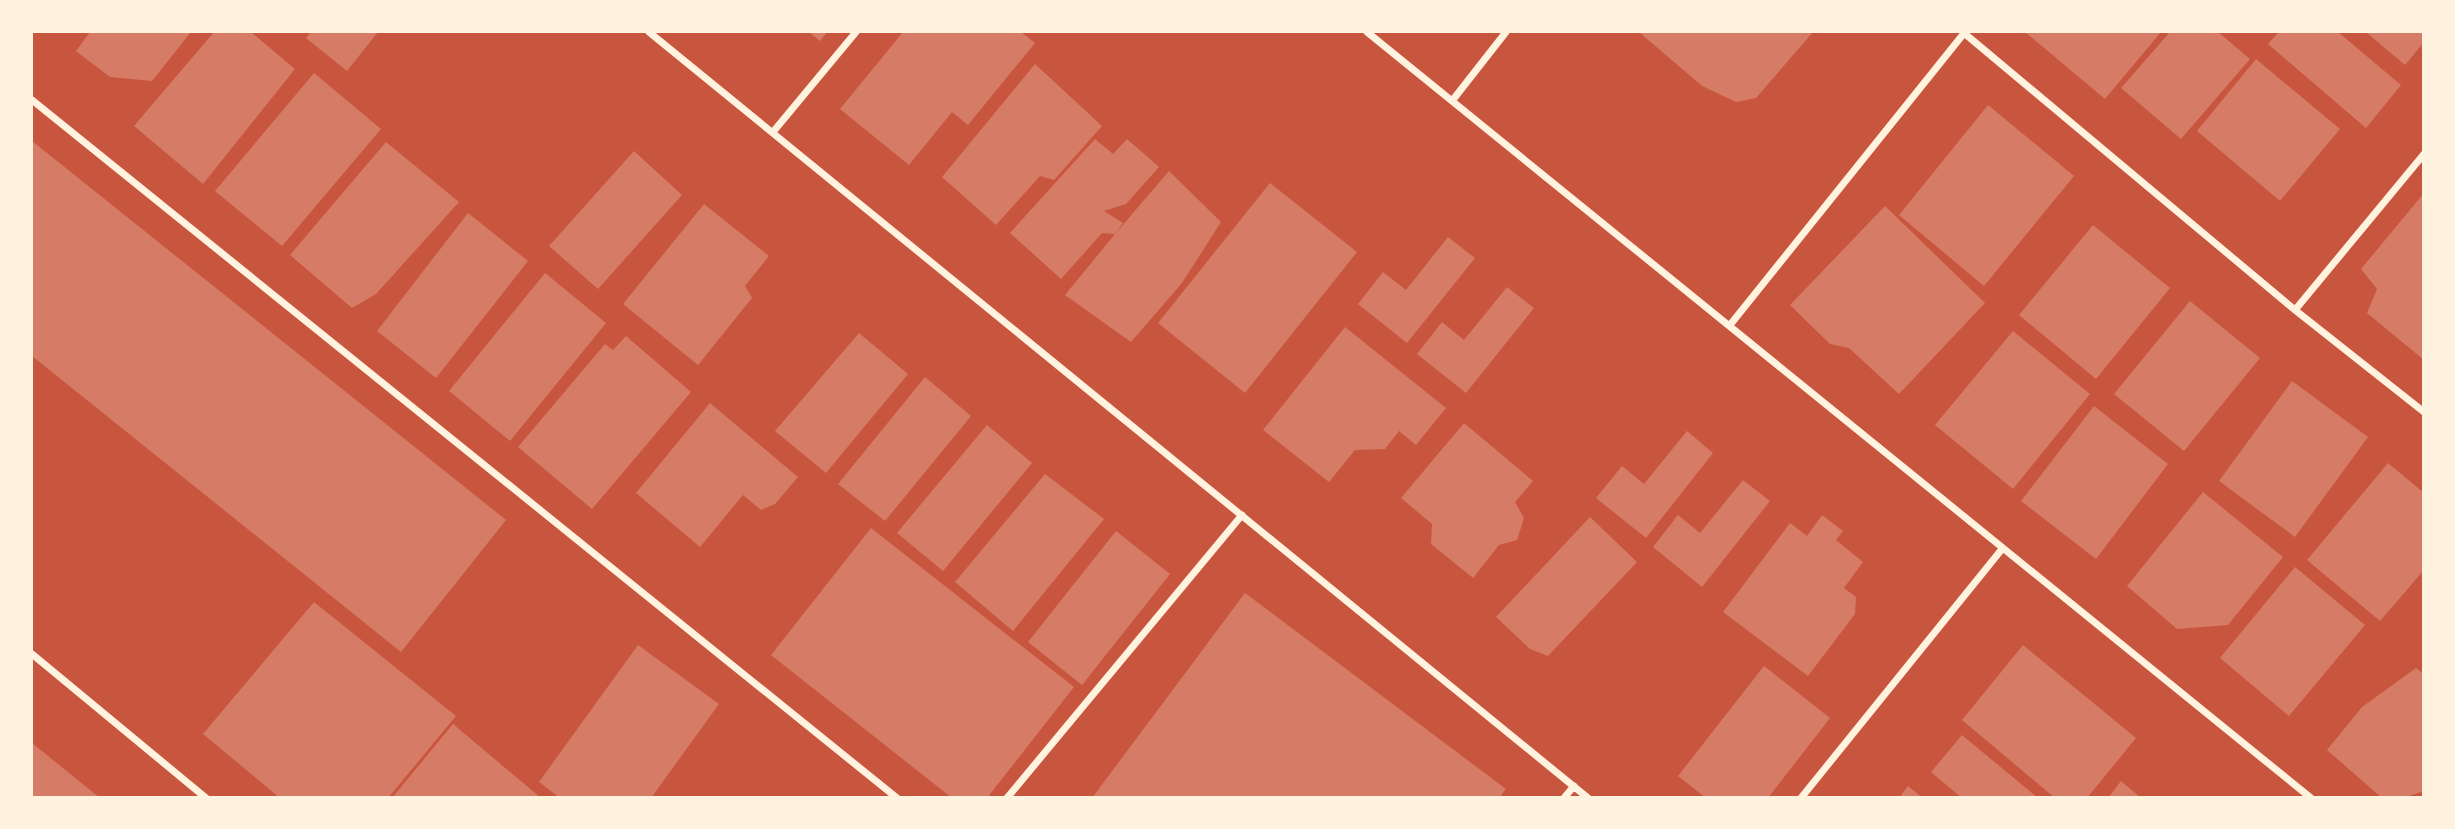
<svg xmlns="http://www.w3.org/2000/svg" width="2455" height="829" font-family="'Exo 2',sans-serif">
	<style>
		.building { fill: #d67c66 }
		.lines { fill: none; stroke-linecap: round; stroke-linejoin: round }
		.minor { stroke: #fff3e0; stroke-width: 7 }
	</style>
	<rect width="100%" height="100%" fill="#c8553d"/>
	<path class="building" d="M90,32H191L152,81L110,77L76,51Z
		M214,32H251L295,69L203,184L134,126Z
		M311,32H378L347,71L306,38Z
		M809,32H827L820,41Z
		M903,32H1021L1035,43L968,125L952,112L909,165L840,109Z
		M1639,32H1813L1756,98L1736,102L1702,86Z
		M2025,32H2161L2105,99Z
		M2170,32H2218L2250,59L2181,139L2121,88Z
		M2279,32H2338L2401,85L2366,128L2268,44Z
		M2366,32H2424V42L2405,65Z
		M2256,59L2340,129L2280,201L2197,131Z
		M1035,64L1102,126L1054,180L1040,176L996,225L942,177Z
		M314,73L381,129L282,246L215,191Z
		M1988,105L2074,176L1984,286L1899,215Z
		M1095,139L1113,154L1127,139L1159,167L1126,204L1104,211L1123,223L1115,234L1169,171L1221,222L1182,283L1131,342L1065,295L1115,234L1102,233L1061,279L1010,233Z
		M32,141L506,520L401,652L32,356Z
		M386,142L459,202L376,294L352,308L290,255Z
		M634,151L682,195L598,289L549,246Z
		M1270,183L1357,252L1245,393L1158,323Z
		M2424,193V360L2367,313L2377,289L2361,269Z
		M704,204L769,256L745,286L752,298L698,365L623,304Z
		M1885,206L1985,303L1899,394L1849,348L1830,344L1790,305Z
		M468,213L528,261L436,378L377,331Z
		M2093,225L2170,288L2096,379L2019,315Z
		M1448,237L1475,258L1407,343L1358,304L1383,272L1406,290Z
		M545,273L606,323L510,441L449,391Z
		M1507,287L1534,308L1466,393L1417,354L1442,322L1464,340Z
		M2190,301L2260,358L2184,451L2114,394Z
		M1345,327L1446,408L1416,445L1399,431L1385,449L1355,450L1329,482L1263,430Z
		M2013,331L2090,394L2013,489L1935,425Z
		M859,333L908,374L826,473L775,431Z
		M626,336L691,392L592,509L518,447L605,344L613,350Z
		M925,377L971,416L885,521L838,484Z
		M2292,381L2368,437L2295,537L2219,481Z
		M710,403L798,477L775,504L761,510L743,495L700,547L636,493Z
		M2094,406L2168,464L2096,559L2021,501Z
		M1464,423L1533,481L1515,502L1524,518L1517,540L1499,545L1473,578L1431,544L1432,524L1401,498Z
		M987,425L1032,463L943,571L897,533Z
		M1687,431L1713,453L1646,538L1596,498L1622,466L1644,484Z
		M2388,463L2424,493V570L2380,621L2307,560Z
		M1045,474L1104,519L1013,631L955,582Z
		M1743,480L1770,501L1702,587L1653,547L1678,515L1700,533Z
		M2203,492L2283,557L2228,625L2177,629L2127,586Z
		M1822,515L1843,531L1836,540L1863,562L1844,588L1856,597L1855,614L1808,676L1723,612L1790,523L1807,536Z
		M1590,517L1637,562L1548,656L1530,649L1496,617Z
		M871,528L1074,687L987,798H952L771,655Z
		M1116,531L1170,574L1082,685L1028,642Z
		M2295,567L2365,625L2289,716L2220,658Z
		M1245,593L1506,789L1499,798H1092Z
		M314,602L456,716L388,798H280L203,734Z
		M638,645L719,704L651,798H560L539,782Z
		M2023,645L2136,738L2087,798H2055L1962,720Z
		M1764,666L1830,718L1768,798H1706L1678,776Z
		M2416,668L2424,674V791L2403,798H2382L2327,750L2362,707Z
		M453,724L541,798H392Z
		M1962,735L2038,798H1962L1931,772Z
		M32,743L100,798H32Z
		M2121,781L2141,798H2108Z
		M1908,786L1923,798H1899Z"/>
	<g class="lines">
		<path class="minor" d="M649,32L1588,798
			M1367,32L2311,798
			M1964,33L2295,310L2424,412
			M32,100L897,798
			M1452,101L1506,32
			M773,132L856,32
			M2295,310L2424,154
			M1730,325L1965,32
			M32,654L206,798
			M1007,798L1242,515
			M1564,798L1574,786
			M1801,798L2002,549"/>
	</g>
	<rect width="2455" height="829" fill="none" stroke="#fff3e0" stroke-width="66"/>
</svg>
